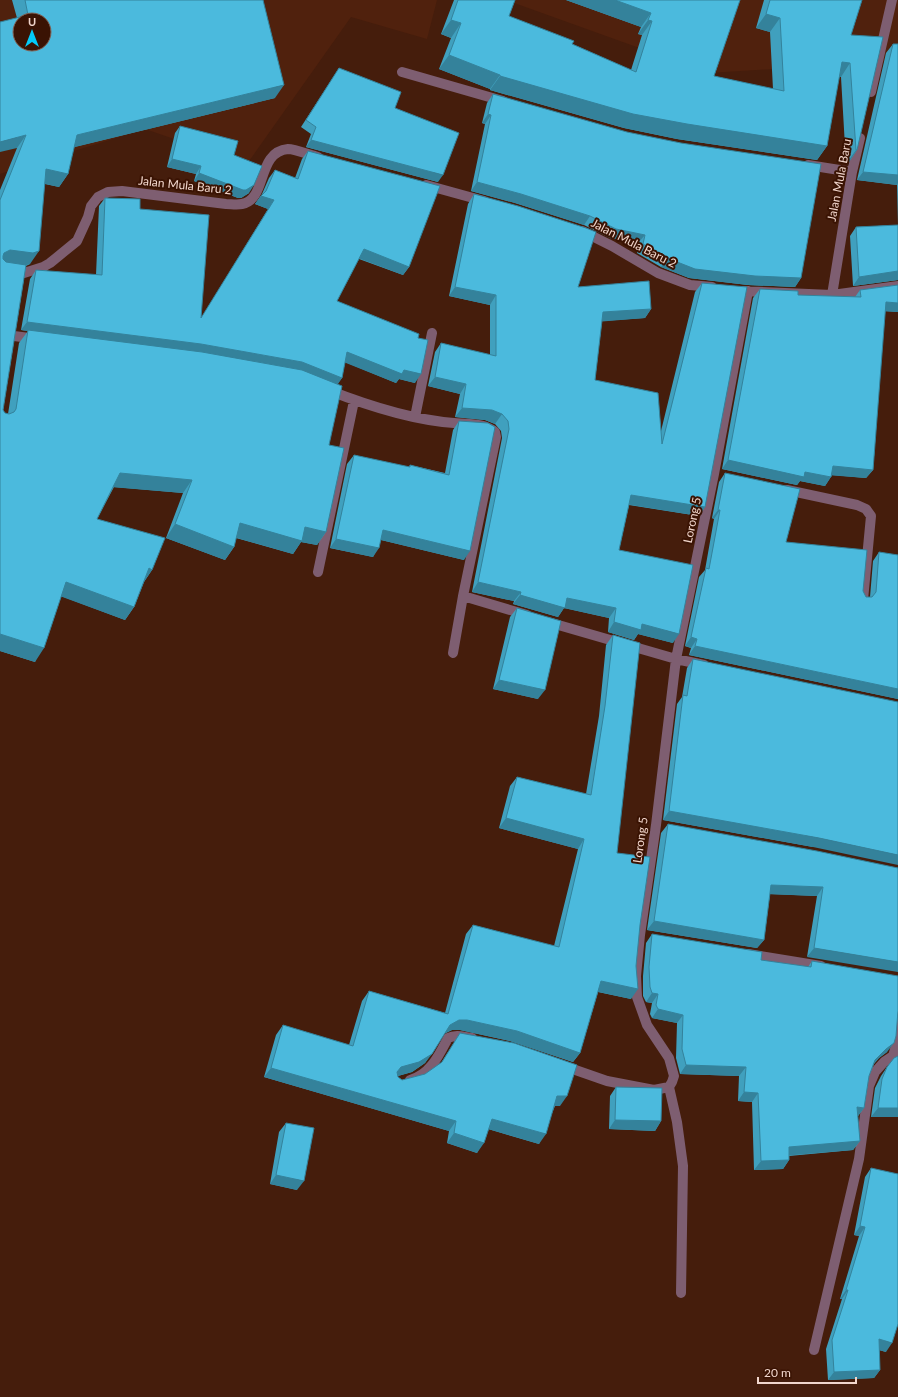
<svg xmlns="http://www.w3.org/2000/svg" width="898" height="1397" font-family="Lato,sans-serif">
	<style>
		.built { fill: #50210d; fill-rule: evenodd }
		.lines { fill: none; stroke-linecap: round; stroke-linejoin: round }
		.minor { stroke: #7e5e71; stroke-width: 10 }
		.wall { fill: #40a0be }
		.shaded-wall { fill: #34829b }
		.building { fill: #4bbadd; stroke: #34829b; fill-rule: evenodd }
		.labels { text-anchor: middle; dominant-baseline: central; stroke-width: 4; stroke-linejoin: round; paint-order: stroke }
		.street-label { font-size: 12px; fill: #f1d6cc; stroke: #3a1303 }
	</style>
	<rect width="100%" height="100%" fill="#451d0c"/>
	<path class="built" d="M0,0H437L427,39L351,17L247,164L145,129L0,174ZM20,20H44V44H20Z
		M506,0H898V63L884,62L709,73Z"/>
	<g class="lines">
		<path class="minor" d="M402,72L503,101
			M871,92L892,0
			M808,165L852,172
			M426,185L484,201
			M582,231L612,246L658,273L690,285L712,287
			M0,270L24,273L43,267L50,263L77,241L88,217L91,206L98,197L108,192L122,191L226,204C231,204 237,205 242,204C268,199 256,152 288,149C295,149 310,155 318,157
			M742,291L832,295L898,286
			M832,295L852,172L860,138
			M14,336L37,339
			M328,390C366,405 413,420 454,423C467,424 485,423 495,432L496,437L463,596L527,615
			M415,417L432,333
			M787,490L857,505L866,509L871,516L863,600
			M318,572L354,401
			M548,622L676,659L704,665
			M453,653L463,596
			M748,954L821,966
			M564,1066L607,1081L654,1090L669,1087L672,1082L674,1076L669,1058L647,1025L637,997L636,976L640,935L656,825L676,659L714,474L748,291
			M410,1080C430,1075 439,1055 448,1038C456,1034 464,1037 472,1038
			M669,1087L677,1122L683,1166L681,1293
			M814,1350L859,1159L869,1086L875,1072L884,1062L893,1056L896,1046L898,1021"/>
	</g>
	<path class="wall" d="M12,0H263L275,98L74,147L68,174L59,187L45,184L30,264L26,266L3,410L5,413L8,414L19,343L28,331L21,330L30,279L36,270L96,275L99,206L105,198L140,209L202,317L268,209L255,204L262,194L269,178L275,170L295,178L302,159L308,151L409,267L403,275L359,259L337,301L418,338L415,383L399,379L396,383L345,362L342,378L337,384L329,445L326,532L317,545L301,542L293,554L236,538L234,547L225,560L166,538L183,493L114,487L97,519L152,570L144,582L134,607L125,620L61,596L35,662L0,651V190L17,148V18Z
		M454,0H515L509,16L631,70L642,35L638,34L641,27L566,0H740L714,76L773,89L770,32L756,28L764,0H862L851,35L857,150L847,165L846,164L841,77H839L827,146L817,160L677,139L624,128L490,90V89L439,69L451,38L441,34Z
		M893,44H898V280L853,286L850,236L856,227L898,225L897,185L857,180L886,53Z
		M339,68L395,108L438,182L306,147L311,134L301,127Z
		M493,94L801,278L795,287L748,285L689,278L661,267L637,253L638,243L610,238L584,225L515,203L471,191L485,124L482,123L487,103Z
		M180,126L234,155L249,193L241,198H238L194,181L196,174L167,167L175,133Z
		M474,194L578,287L651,309L645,318L602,321L595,380L661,431L695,292L702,283L705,507L699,516L629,505L619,550L673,643L638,634L634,640L608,632L609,618L564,608L558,617L513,604L514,601L472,592L502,438L501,431L495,424L485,420L455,417L460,394L428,386L435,352L441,343L490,355V305L449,296L468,204Z
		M898,285V312L885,311L873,470L866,478L832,475L825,486L800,481L797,485L722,469L753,298L760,289L798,295L855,297L860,290Z
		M459,421L464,560L381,540L373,557L330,548L347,464L354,455L409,467L410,465L445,473L453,430Z
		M725,473L786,542L863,591L866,597H870L873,561L879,552L898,699L689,655L691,648L685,646L699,577L705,570L714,519L712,518L719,482Z
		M517,608L538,699L493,689L510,617Z
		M613,635L617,853L640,925L631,999L598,992L580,1053L573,1062L510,1041L460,1030H452L444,1034L425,1063L412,1072L398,1076V1077L402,1080L425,1074L441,1063L460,1033L560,1106H555L539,1144L488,1129L477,1153L447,1143L449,1131L264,1077L276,1035L283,1025L349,1045L362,1001L369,991L445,1013L466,934L473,925L554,946L578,849L499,828L510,786L517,777L586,794L599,716L606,645Z
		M693,659L813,847L663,820L677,704L682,697L687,668Z
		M668,824L898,868L807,957L817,896L770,894L764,940L757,948L647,930L661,833Z
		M652,934L761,960L808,967L812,961L897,1015L887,1052L879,1058L874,1064L869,1076L864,1108L858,1116H857L860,1141L853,1150L789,1156V1160L783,1169L754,1170L752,1102L738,1101L739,1076L680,1074L676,1058L677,1023L652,1018L650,1014L652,1003L646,1002L643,996V976L646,943Z
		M887,1067L898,1117H871L875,1088L881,1076Z
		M616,1087L661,1121L655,1131L609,1129L610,1096Z
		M286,1123L297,1190L270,1184L279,1132Z
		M871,1168L886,1352L879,1350L880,1370L874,1378L828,1380L826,1349L842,1299H840L859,1236L854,1235L865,1177Z"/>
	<path class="shaded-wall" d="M566,0H615L651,13L641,27Z
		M766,14L780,18L770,32L756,28Z
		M451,20L461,23L451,38L441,34Z
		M648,20L652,21L642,35L638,34Z
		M449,55L500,75L490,89L439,69Z
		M842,62L850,63L841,77L832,76Z
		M500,76L827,146L817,160L677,139L624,128L490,90Z
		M284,85L275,98L67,149L77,135Z
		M488,114L491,115L485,124L482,123Z
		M26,135L17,148L0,152V142Z
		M311,140L443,175L438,182L306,147Z
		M856,150H857L847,165L846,164Z
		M172,159L201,166L196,174L167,167Z
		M46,169L68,174L59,187L37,182Z
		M863,172L898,175V183L897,185L857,180Z
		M199,173L254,185L249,193L241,198H238L194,181Z
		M477,182L521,194L590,216L584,225L515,203L471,191Z
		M261,196L274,200L268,209L255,204Z
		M616,229L645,235L638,243L610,238Z
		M364,249L409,267L403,275L358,258Z
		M10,250L39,251L30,264L23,266L0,264L4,253Z
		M667,258L801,278L795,287L748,285L689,278L661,267Z
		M898,271V280L853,286L859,277Z
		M455,287L496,295L490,305L449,296Z
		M886,302L898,303V312L879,311Z
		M651,309L645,318L596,322L603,312Z
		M27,322L201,344L302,362L342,378L336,387L28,330V331L21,330Z
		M347,352L404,370L421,374L415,383L399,379L396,383L341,361Z
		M435,377L466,384L460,394L428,386Z
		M462,408L492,410L502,414L495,424L485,420L455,417Z
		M728,460L805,472L831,477L825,486L800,481L797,485L722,469Z
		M833,466L873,470L866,478L827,475Z
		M120,473L192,480L183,493L111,487Z
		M631,495L705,507L699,516L625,504Z
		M718,510H720L714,519L712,518Z
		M240,523L305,527L326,532L317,545L301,542L293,554L230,536Z
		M175,524L234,547L225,560L166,538Z
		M383,530L470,551L464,560L377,539Z
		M336,539L379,548L373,557L330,548Z
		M149,568L152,570L143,583Z
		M66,582L134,607L125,620L57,595Z
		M478,582L521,592L514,601L472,592Z
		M520,595L567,598L616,608L609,618L564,608L558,617L513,604Z
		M614,622L642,624L679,634L673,643L638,634L634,640L608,632Z
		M0,634L44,648L35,662L0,651Z
		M691,637L697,639L691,648L685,646Z
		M695,646L898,689V699L689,655Z
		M499,680L545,690L538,699L493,689Z
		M669,811L819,838L898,855V865L813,847L663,820Z
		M506,818L584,839L578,849L499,828Z
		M771,885L823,887L817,896L765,894Z
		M654,921L764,940L757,948L647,930Z
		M814,948L898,962V972L807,957Z
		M601,981L638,989L631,999L594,991Z
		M652,993L658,994L652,1003L646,1002Z
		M658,1009L683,1015L677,1023L652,1018Z
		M459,1020H467L517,1031L580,1053L573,1062L510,1041L460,1030H452L443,1034L450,1025Z
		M894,1043L887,1052L879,1058L869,1069L875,1060L886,1049Z
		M432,1054L425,1063L412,1072L394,1077L397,1072L401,1067Z
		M686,1065L746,1067L739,1076L680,1074Z
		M271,1068L456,1121L449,1131L264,1077Z
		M744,1092L758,1093L752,1102L738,1101Z
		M557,1096H567L560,1106H551Z
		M857,1107L864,1108L858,1116H850Z
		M878,1108H898V1117H871Z
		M492,1119L546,1134L539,1144L485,1128Z
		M615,1120L661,1121L655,1131L609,1129Z
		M454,1133L484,1143L477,1153L447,1143Z
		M860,1141L853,1150L782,1156L789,1147Z
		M789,1160L783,1169L754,1170L761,1161Z
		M276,1175L304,1181L297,1190L270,1184Z
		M860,1226L865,1227L859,1236L854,1235Z
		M846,1290H848L842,1299H840Z
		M879,1339L892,1343L886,1352L872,1348Z
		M880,1370L874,1378L828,1380L834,1372Z"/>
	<path class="building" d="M25,0H263L284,85L77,135L68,174L46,169L39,251L33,253L10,250L4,253L3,256V259L6,262L26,265L3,410L5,413L9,414L14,412L16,409L28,330L202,352L302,370L342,386L329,445L344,448L326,532L305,527L302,541L240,523L234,547L175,524L192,480L120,473L97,519L165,538L152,570L149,568L134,607L66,582L44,648L0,634V200L26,135L0,142V22L28,15ZM20,20H44V44H20Z
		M458,0H515L509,16L574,41L572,44L636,72L652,21L648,20L651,13L615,0H740L714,76L784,91L780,18L766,14L770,0H862L851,35L883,37L857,150H856L850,63L842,62L827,146L687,124L633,114L500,76V75L449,55L461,23L451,20Z
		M893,44H898V175L863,172Z
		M339,68L401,92L395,108L459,133L443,175L311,140L316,127L306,120Z
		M493,94L627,132L681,143L821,164L801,278L755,276L695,269L667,258L643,244L645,235L616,229L590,216L521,194L477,182L491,115L488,114Z
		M180,126L238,141L234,155L262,166L254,185L246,190H243L199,173L201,166L172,159Z
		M308,151L440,186L409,267L364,249L337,301L419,334L418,338L428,340L421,374L404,370L402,374L347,352L342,378L302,362L201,344L27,322L36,270L102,275L105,198L140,199V209L209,215L201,318L274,200L261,196L266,191L275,170L298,179Z
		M474,194L518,206L586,228L596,232L578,287L649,281L651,309L603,312L595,380L658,393L662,444L702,283L747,287L705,507L631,495L619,550L693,565L679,634L642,624L641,630L614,622L616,608L567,598L565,608L520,595L521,592L478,582L509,429L508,421L502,414L492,410L462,408L466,384L435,377L441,343L496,356V295L455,287Z
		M898,225V271L859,277L856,227Z
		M898,285V303L886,302L873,470L833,466L831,477L805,472L804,477L728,460L760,289L798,291V295L861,297L860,290Z
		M459,421L488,423L495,427L470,551L383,530L379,548L336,539L354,455L410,467V465L449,475Z
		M725,473L800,489L786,542L867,550L863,591L866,597H872L876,592L879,552L898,555V689L695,646L697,639L691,637L706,568L709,569L720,510H718Z
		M517,608L561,621L545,690L499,680Z
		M613,635L640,643L617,853L650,857L640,925L636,966L638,989L601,981L580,1053L517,1031L467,1020H459L450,1025L432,1054L419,1062L401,1067L397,1072L398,1077L402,1080L425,1074L442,1062L460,1033L514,1043L577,1065L567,1096H557L546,1134L492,1119L484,1143L454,1133L456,1121L271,1068L283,1025L353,1046L369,991L448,1014L473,925L559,947L584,839L506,818L517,777L591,795L605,706Z
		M693,659L898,702V855L819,838L669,811L683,695L687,696Z
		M668,824L817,851L898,868V962L814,948L823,887L771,885L764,940L654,921Z
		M652,934L762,952L761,960L811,967L812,961L898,976V1011L896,1036L894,1043L886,1049L875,1060L869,1076L864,1108L857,1107L860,1141L789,1147V1160L761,1161L758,1093L744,1092L746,1067L686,1065L682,1049L683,1015L658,1009L656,1005L658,994L652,993L650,987L649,967Z
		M898,1056V1108H878L882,1079L887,1067L894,1058Z
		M616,1087L662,1088L661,1121L615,1120Z
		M286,1123L314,1128L304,1181L276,1175Z
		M871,1168L898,1174V1324L892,1343L879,1339L880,1370L834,1372L832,1340L848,1290H846L865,1227L860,1226Z"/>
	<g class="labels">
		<g class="street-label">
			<text transform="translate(839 180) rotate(-79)">Jalan Mula Baru</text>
			<text transform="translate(185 185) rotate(6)">Jalan Mula Baru 2</text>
			<text transform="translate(634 243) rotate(27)">Jalan Mula Baru 2</text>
			<text transform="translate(692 520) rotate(-78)">Lorong 5</text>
			<text transform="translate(640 840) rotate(-82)">Lorong 5</text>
		</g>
	</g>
	<g transform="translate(32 32)"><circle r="19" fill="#3a1303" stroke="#836153"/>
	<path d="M0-3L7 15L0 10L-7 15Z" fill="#03cbf9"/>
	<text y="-6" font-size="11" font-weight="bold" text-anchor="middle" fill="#f1d6cc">U</text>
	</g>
	<path d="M758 1377v6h98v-6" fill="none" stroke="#f1d6cc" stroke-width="2"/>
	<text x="764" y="1377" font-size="12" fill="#f1d6cc" stroke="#3a1303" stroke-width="3" paint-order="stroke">20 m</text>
</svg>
